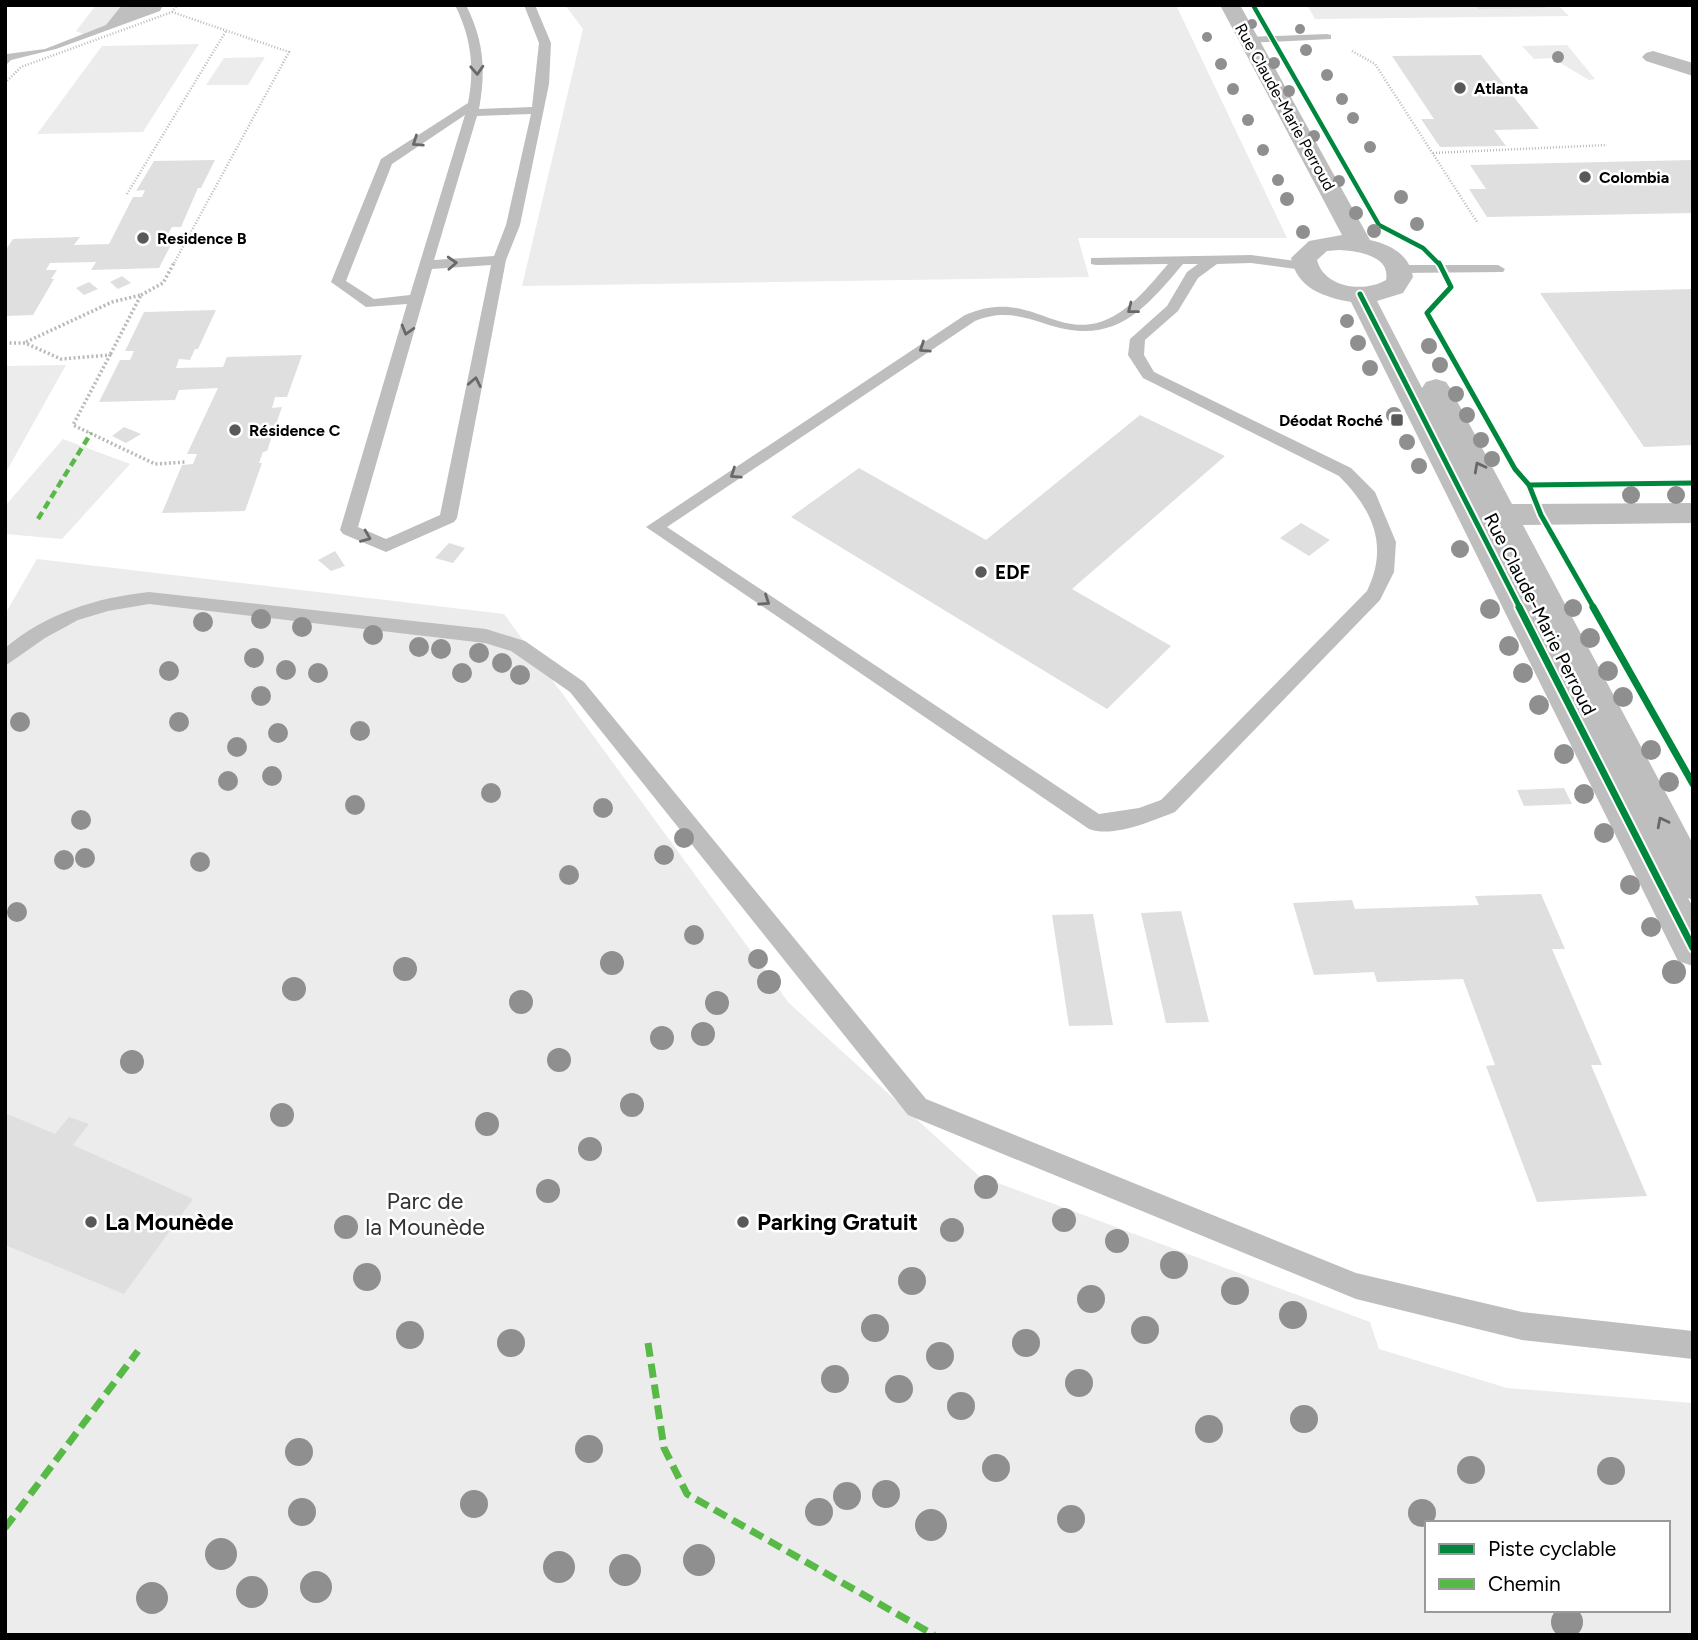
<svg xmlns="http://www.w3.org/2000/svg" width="1698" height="1640" font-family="Figtree,sans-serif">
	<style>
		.green { fill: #ececec; fill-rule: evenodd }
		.water { fill: #bfbfbf }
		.building { fill: #dfdfdf }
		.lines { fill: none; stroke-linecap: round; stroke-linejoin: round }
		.path-far1 { stroke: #b9b9b9; stroke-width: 2.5; stroke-dasharray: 1 2; stroke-linecap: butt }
		.path { stroke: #b9b9b9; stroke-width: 3.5; stroke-dasharray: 2 2.5; stroke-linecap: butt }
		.service { fill: #bebebe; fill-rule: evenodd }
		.minor { fill: #bebebe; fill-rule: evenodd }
		.tertiary { fill: #bebebe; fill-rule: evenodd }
		.quiet-far1 { stroke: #58b947; stroke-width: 4.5; stroke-dasharray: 8 4.5; stroke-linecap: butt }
		.quiet { stroke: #58b947; stroke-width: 7; stroke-dasharray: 14 7; stroke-linecap: butt }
		.cycleway-far2-casing { stroke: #fff; stroke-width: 7 }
		.cycleway-far1-casing { stroke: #fff; stroke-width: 9 }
		.cycleway-casing { stroke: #fff; stroke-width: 11 }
		.cycleway-far2 { stroke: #00873e; stroke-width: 4.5 }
		.cycleway-far1 { stroke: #00873e; stroke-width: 5 }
		.cycleway { stroke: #00873e; stroke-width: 7 }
		.tree { fill: #8f8f8f }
		.oneway { stroke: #686868 }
		.poi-dot { fill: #595959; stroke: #fff; stroke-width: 2.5 }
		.labels { text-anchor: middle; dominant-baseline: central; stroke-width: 5; stroke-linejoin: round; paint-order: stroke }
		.far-poi-label { font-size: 16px; font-weight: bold; fill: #000; stroke: #fff; text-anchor: start }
		.far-street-label { font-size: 16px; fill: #000; stroke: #fff }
		.poi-label { font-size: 19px; font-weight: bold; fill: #000; stroke: #fff; text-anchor: start }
		.street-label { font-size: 19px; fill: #000; stroke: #fff }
		.near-park-label { font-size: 23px; fill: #333; stroke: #fff }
		.near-poi-label { font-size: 23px; font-weight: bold; fill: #000; stroke: #fff; text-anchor: start }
	</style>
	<rect width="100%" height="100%" fill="#fff"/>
	<path class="green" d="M96,5H122L107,25L83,34L76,31Z
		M565,5H1176L1287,238H1078L1089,277L522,286L583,29Z
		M1307,5L1560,7L1569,16L1315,19Z
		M199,44L143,132L37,134L102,46Z
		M1567,45L1595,79L1589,80L1552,58L1534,59L1522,46Z
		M265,57L248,85H206L224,58Z
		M66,365L5,474V366Z
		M63,439L130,464L62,539L5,534V506Z
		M37,559L504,614L789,1003L979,1176L1370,1322L1379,1349L1507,1388L1693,1403V1635H5V614ZM1427,1523H1668V1610H1427Z"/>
	<path class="water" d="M122,5H163L160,11L56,49L11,60L5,66L7,54L45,49L106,25Z"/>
	<path class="building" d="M1476,5H1545V8L1478,9Z
		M1481,55L1539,129L1494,130L1506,146L1440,147L1421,119H1434L1392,56Z
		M215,160L201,188H198L181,227H172L168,234L176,235L159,268L91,270L96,262L50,263L46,270H57L51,279H54L33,315L5,316V251L13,239L80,237L74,245L109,244L133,197H142L145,190L136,191L154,161Z
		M1693,160V213L1487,217L1469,189H1486L1470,165Z
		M122,276L131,283L118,289L110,282Z
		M89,282L98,289L84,295L76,288Z
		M1693,289V445L1644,447L1540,293Z
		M216,310L198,349H195L190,360L179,359L176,368L223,367L227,357L302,355L287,397H275L272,408L282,407L267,451L263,452L259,463H262L245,511L162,513L182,465L193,464L197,454H187L218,388L179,390L175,400L99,402L120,360H130L134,351H125L144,312Z
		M1140,415L1225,456L1072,589L1171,646L1107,709L791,517L859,468L986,540Z
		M124,427L141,434L126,443L112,436Z
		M1301,523L1330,540L1309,556L1280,538Z
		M449,543L465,548L453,563L435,558Z
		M335,551L345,566L331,571L318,560Z
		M1564,788L1572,804L1524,806L1517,790Z
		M1541,894L1565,949H1552L1602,1065H1591L1647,1196L1537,1202L1486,1066L1495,1065L1463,979L1377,982L1374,972L1314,975L1293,903L1352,900L1355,909L1479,905L1475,896Z
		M1181,911L1209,1022L1166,1023L1141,913Z
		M1093,914L1113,1025L1069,1026L1052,915Z
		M5,1113L55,1134L69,1117L89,1124L73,1145L193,1199L124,1294L5,1245Z"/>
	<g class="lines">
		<path class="path-far1" d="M172,12L289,52L173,265
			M1352,51L1375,64L1477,222
			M5,83L21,67L172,12L177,5
			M1433,153L1607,145
			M127,194L226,31"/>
		<path class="path" d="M141,295L163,283L174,263
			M26,342L112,302L141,295L110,355
			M5,343H25L61,359L110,355L73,425L155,464L186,462"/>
		<path class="service" d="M455,5H466C484,41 486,70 479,109L532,107L539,43L524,5H535L551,43L549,84L520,225L506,260L457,518L454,522L386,552L343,534L340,530L407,304L366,307L331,282L381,159L468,103C475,68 471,37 455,5ZM531,114L506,225L494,256L434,260L477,116ZM465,115L410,295L374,299L346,281L392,164ZM491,265L440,515L386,539L358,527L432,269Z
			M1327,34L1331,35V39L1248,43L1242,40L1248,37Z
			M1251,255L1303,262L1310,266L1303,270L1251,263L1217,264L1198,278L1178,311L1145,340L1144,355L1154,372L1351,468L1375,492L1396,542L1394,572L1380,600L1175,812C1151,821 1114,838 1089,829L646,527L965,315C1026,289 1050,334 1097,323C1127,315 1149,286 1168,264L1096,265L1091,264V258ZM1183,264H1198L1187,272L1167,306L1130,339L1128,355L1143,378L1339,476C1373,510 1389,546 1367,591L1161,800L1139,808L1099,814L667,527L975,321C1000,311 1018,315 1043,323C1112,347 1141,314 1183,264Z
			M1498,265L1505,269L1503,272L1400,273L1393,269L1400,265Z
			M149,592L486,629L525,641L584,682L926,1099L1356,1273L1522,1312L1693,1331V1359L1522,1340L1356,1299L908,1115L570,692L511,651L485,643L149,604L108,611L78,620L45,638L5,666V648C47,613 95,598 149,592Z"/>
		<path class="minor" d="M1653,51L1693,63V76L1646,61L1642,57L1646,53Z"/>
		<path class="tertiary" d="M1220,5H1240L1370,240C1391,245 1409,254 1413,277L1403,293L1377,301L1422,388L1426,382L1436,379L1446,382L1450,388L1512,504L1693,503V523L1523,525L1693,844V900L1688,898L1693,907V966L1678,961L1351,302C1323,297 1297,288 1291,258L1309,241L1342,235ZM1339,250C1356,251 1391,255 1386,280C1364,293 1324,288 1317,260L1327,251Z"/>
		<path class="quiet-far1" d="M38,519L91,433"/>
		<path class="quiet" d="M648,1343L664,1448L687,1494L934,1635
			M5,1528L138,1351"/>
		<g class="cycleway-far2-casing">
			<path id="cycleway-far2" d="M1253,5L1379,225L1423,248L1440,265"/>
		</g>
		<g class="cycleway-far1-casing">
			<path id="cycleway-far1" d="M1439,263L1451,287L1427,313L1515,469L1529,485L1541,515L1594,608
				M1360,294L1520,608
				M1529,485L1693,483"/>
		</g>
		<g class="cycleway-casing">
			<path id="cycleway" d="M1519,607L1693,948
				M1593,607L1693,784"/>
		</g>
		<use href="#cycleway-far2" class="cycleway-far2"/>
		<use href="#cycleway-far1" class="cycleway-far1"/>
		<use href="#cycleway" class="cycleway"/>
	</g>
	<g class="tree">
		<circle cx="1252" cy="24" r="5"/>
		<circle cx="1300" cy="29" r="5"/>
		<circle cx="1207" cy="37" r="5"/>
		<circle cx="1306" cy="50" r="6"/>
		<circle cx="1558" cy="57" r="6"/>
		<circle cx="1274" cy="63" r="6"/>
		<circle cx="1221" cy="64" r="6"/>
		<circle cx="1327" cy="75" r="6"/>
		<circle cx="1233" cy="89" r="6"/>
		<circle cx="1289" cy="91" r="6"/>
		<circle cx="1342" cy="99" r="6"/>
		<circle cx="1353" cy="118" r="6"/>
		<circle cx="1248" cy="120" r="6"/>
		<circle cx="1314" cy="136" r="6"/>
		<circle cx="1370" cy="147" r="6"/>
		<circle cx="1263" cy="150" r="6"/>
		<circle cx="1278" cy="180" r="6"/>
		<circle cx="1339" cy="181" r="6"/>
		<circle cx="1401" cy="197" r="7"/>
		<circle cx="1287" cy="199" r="7"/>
		<circle cx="1356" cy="213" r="7"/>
		<circle cx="1417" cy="224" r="7"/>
		<circle cx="1374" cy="231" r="7"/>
		<circle cx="1303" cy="232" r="7"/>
		<circle cx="1347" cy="321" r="7"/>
		<circle cx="1358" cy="343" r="8"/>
		<circle cx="1429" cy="346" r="8"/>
		<circle cx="1440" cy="365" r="8"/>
		<circle cx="1370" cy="368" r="8"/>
		<circle cx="1456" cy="394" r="8"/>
		<circle cx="1394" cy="415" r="8"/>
		<circle cx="1467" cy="415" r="8"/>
		<circle cx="1481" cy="440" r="8"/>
		<circle cx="1407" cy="442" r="8"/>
		<circle cx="1492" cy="459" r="8"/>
		<circle cx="1419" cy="466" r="8"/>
		<circle cx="1631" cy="495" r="9"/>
		<circle cx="1676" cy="495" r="9"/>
		<circle cx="1460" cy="549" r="9"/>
		<circle cx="1573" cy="608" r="9"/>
		<circle cx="1490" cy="609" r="10"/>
		<circle cx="261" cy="619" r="10"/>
		<circle cx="203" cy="622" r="10"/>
		<circle cx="302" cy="627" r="10"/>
		<circle cx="373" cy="635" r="10"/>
		<circle cx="1590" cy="638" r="10"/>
		<circle cx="1509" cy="646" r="10"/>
		<circle cx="419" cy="647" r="10"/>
		<circle cx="441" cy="649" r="10"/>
		<circle cx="479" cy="653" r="10"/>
		<circle cx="254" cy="658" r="10"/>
		<circle cx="502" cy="663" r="10"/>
		<circle cx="286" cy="670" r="10"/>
		<circle cx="169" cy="671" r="10"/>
		<circle cx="1608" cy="671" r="10"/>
		<circle cx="318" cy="673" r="10"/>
		<circle cx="462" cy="673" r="10"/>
		<circle cx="1523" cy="673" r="10"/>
		<circle cx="520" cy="675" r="10"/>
		<circle cx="261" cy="696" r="10"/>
		<circle cx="1623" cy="697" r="10"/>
		<circle cx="1539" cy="705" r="10"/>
		<circle cx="20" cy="722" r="10"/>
		<circle cx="179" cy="722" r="10"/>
		<circle cx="360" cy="731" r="10"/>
		<circle cx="278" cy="733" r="10"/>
		<circle cx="237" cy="747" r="10"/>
		<circle cx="1651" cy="750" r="10"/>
		<circle cx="1564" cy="754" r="10"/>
		<circle cx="272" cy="776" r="10"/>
		<circle cx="228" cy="781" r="10"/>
		<circle cx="1669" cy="782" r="10"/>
		<circle cx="491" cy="793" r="10"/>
		<circle cx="1584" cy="794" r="10"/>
		<circle cx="355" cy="805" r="10"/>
		<circle cx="603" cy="808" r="10"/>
		<circle cx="81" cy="820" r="10"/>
		<circle cx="1604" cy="833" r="10"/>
		<circle cx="684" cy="838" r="10"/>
		<circle cx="664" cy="855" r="10"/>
		<circle cx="85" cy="858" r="10"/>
		<circle cx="64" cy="860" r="10"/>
		<circle cx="200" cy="862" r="10"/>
		<circle cx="569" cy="875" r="10"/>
		<circle cx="1630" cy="885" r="10"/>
		<circle cx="17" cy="912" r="10"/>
		<circle cx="1651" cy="927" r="10"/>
		<circle cx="694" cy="935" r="10"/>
		<circle cx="758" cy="959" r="10"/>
		<circle cx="612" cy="963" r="12"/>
		<circle cx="405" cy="969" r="12"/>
		<circle cx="1674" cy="972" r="12"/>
		<circle cx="769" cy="982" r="12"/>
		<circle cx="294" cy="989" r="12"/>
		<circle cx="521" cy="1002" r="12"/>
		<circle cx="717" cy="1003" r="12"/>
		<circle cx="703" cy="1034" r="12"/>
		<circle cx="662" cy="1038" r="12"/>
		<circle cx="559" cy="1060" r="12"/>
		<circle cx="132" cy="1062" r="12"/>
		<circle cx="632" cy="1105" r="12"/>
		<circle cx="282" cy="1115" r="12"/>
		<circle cx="487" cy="1124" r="12"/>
		<circle cx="590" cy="1149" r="12"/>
		<circle cx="986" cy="1187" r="12"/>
		<circle cx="548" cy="1191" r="12"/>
		<circle cx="1064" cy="1220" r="12"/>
		<circle cx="346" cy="1227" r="12"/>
		<circle cx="952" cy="1230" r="12"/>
		<circle cx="1117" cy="1241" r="12"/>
		<circle cx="1174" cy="1265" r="14"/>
		<circle cx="367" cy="1277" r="14"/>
		<circle cx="912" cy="1281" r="14"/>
		<circle cx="1235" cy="1291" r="14"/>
		<circle cx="1091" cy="1299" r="14"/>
		<circle cx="1293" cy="1315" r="14"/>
		<circle cx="875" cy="1328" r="14"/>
		<circle cx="1145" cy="1330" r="14"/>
		<circle cx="410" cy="1335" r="14"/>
		<circle cx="511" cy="1343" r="14"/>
		<circle cx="1026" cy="1343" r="14"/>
		<circle cx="940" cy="1356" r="14"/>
		<circle cx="835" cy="1379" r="14"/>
		<circle cx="1079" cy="1383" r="14"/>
		<circle cx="899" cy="1389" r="14"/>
		<circle cx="961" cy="1406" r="14"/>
		<circle cx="1304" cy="1419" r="14"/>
		<circle cx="1209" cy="1429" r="14"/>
		<circle cx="589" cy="1449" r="14"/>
		<circle cx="299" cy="1452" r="14"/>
		<circle cx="996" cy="1468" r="14"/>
		<circle cx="1471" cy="1470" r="14"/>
		<circle cx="1611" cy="1471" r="14"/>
		<circle cx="886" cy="1494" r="14"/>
		<circle cx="847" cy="1496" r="14"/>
		<circle cx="474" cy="1504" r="14"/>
		<circle cx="302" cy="1512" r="14"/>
		<circle cx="819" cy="1512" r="14"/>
		<circle cx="1422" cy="1513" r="14"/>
		<circle cx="1071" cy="1519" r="14"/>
		<circle cx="931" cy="1525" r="16"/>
		<circle cx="221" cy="1554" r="16"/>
		<circle cx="699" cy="1560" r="16"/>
		<circle cx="559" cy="1567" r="16"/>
		<circle cx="625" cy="1570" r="16"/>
		<circle cx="316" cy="1587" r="16"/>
		<circle cx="252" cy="1592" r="16"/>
		<circle cx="152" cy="1598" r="16"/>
		<circle cx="1567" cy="1622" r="16"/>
	</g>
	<defs><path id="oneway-chevron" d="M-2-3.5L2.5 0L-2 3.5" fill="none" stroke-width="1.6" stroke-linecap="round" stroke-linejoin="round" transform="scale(1.75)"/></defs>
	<g class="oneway">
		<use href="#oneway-chevron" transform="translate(477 70) rotate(87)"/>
		<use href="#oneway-chevron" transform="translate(417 142) rotate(146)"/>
		<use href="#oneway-chevron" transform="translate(452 263) rotate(-3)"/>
		<use href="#oneway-chevron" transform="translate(1132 309) rotate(142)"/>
		<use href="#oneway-chevron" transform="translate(407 330) rotate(106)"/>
		<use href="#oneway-chevron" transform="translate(924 348) rotate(146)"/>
		<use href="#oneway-chevron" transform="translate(475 382) rotate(-79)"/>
		<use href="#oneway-chevron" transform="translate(1479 467) rotate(-118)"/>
		<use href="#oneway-chevron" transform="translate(735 474) rotate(146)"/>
		<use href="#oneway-chevron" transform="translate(366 537) rotate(22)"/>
		<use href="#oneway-chevron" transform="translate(765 601) rotate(34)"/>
		<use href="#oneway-chevron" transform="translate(1662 822) rotate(-117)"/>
	</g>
	<g class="poi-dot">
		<circle cx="1460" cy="88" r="7"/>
		<circle cx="1585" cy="177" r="7"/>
		<circle cx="143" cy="238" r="7"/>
		<rect x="1390" y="413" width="14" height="14" rx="3.5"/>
		<circle cx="235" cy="430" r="7"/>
		<circle cx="981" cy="572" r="7"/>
		<circle cx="91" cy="1222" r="7"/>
		<circle cx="743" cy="1222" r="7"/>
	</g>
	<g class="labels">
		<g class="far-poi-label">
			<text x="1474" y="88">Atlanta</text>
			<text x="1599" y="177">Colombia</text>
			<text x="157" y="238">Residence B</text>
			<text x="1383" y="420" text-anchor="end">Déodat Roché</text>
			<text x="249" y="430">Résidence C</text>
		</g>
		<g class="far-street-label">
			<text transform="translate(1285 107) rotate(61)">Rue Claude-Marie Perroud</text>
		</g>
		<g class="poi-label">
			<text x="995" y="572">EDF</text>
		</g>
		<g class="street-label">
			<text transform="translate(1540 614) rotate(63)">Rue Claude-Marie Perroud</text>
		</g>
		<g class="near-park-label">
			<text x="425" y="1201">Parc de<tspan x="425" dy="26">la Mounède</tspan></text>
		</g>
		<g class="near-poi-label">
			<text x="105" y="1222">La Mounède</text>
			<text x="757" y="1222">Parking Gratuit</text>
		</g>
	</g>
	<rect width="1698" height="1640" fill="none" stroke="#000000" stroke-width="14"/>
	<rect x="1425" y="1521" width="245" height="91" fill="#ffffff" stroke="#999999" stroke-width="2"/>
	<rect x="1439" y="1544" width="35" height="10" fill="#00873e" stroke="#999999" stroke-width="2"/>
	<text x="1488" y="1556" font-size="21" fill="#000000">Piste cyclable</text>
	<rect x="1439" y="1579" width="35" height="10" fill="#58b947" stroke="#999999" stroke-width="2"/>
	<text x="1488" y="1591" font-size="21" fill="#000000">Chemin</text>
</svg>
